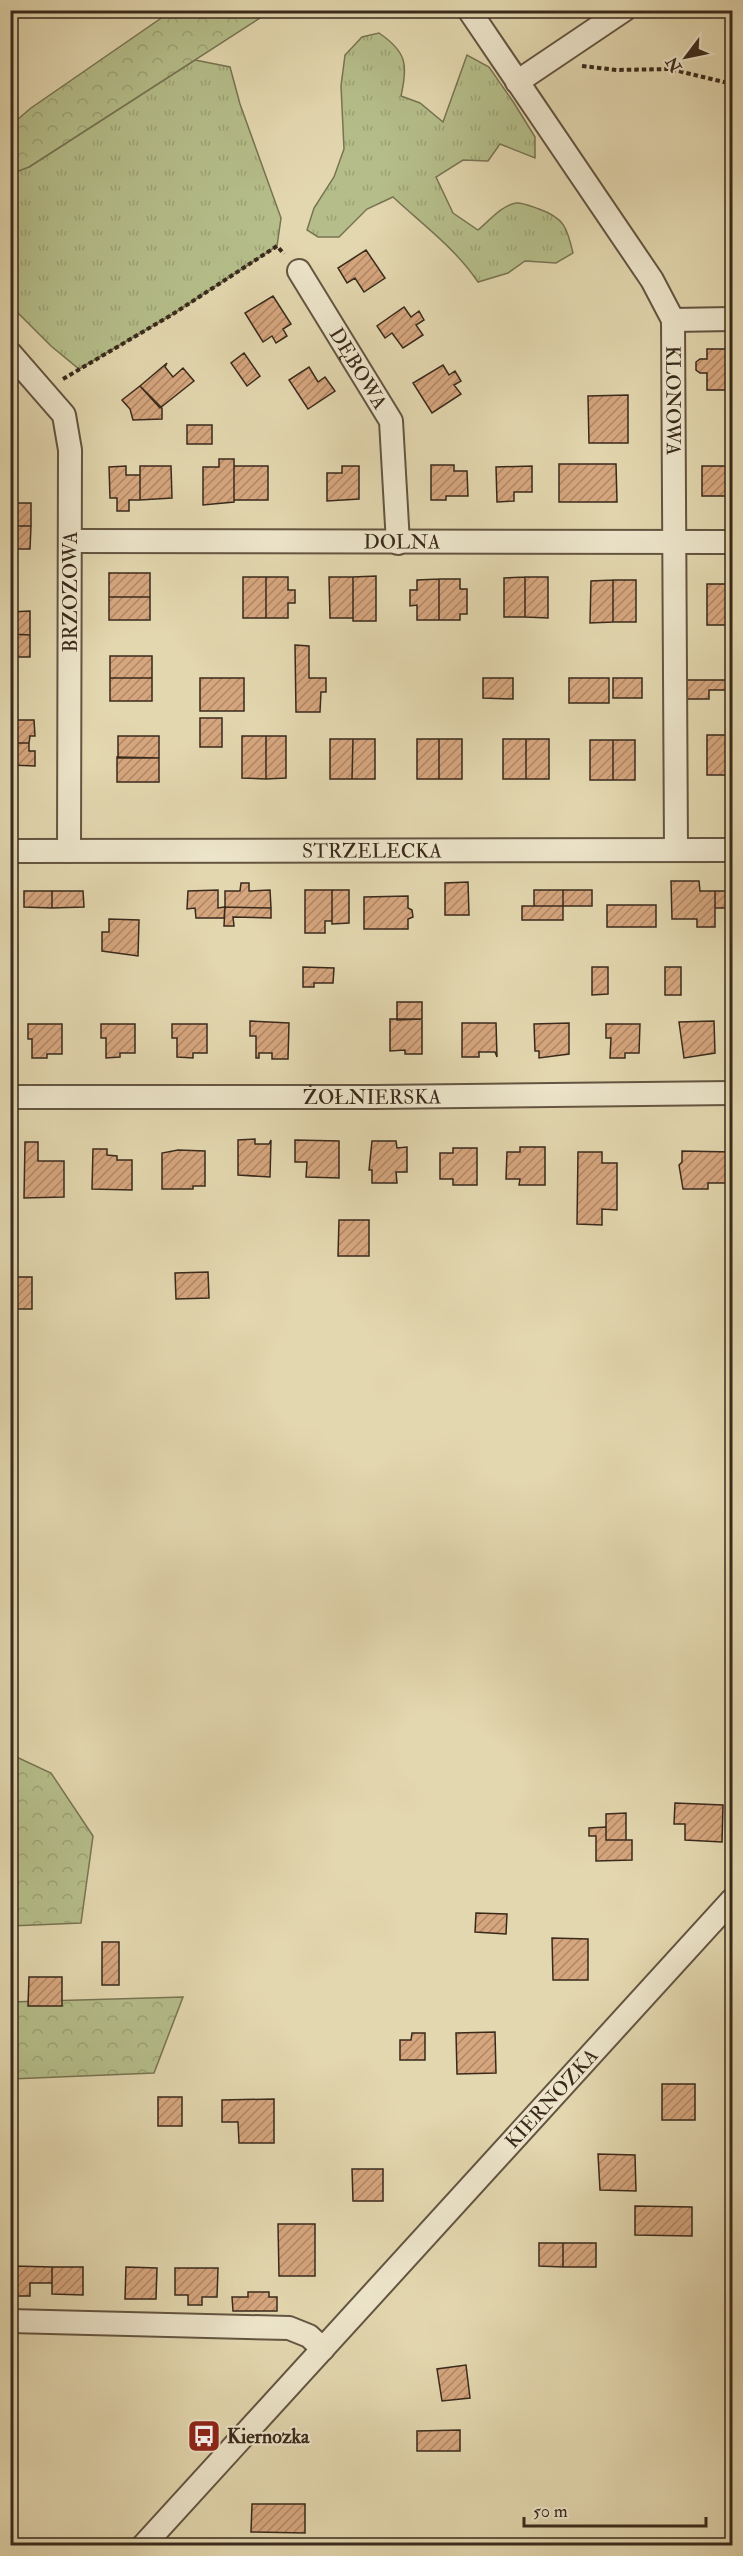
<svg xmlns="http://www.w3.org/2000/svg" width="743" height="2556" font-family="'IM FELL Double Pica',serif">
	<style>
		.grass { fill: url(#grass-tufts); stroke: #787453; stroke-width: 1.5 }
		.forest { fill: url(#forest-crowns); stroke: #787453; stroke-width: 1.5 }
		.building { fill: url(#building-hatch); stroke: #3a2a1c; stroke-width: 1.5 }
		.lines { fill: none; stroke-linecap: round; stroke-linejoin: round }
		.minor-casing { stroke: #645541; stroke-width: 26 }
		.path { stroke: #3a2a1c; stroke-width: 4; stroke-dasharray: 4.5 3; stroke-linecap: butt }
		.minor { stroke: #ede5cb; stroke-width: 22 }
		.labels { text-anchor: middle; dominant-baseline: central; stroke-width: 4.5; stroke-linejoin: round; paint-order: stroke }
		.street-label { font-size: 20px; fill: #3a2a1c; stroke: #ede5cb }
		.poi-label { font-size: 20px; font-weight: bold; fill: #3a2a1c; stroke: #ede5cb; text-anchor: start }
	</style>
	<defs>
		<pattern id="grass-tufts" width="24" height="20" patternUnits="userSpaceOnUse" patternTransform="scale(1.5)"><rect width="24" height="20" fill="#b5be8a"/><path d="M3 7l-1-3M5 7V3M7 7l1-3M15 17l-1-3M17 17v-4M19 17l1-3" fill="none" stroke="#9ca376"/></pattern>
		<pattern id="forest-crowns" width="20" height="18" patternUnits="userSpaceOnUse" patternTransform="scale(1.5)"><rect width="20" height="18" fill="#b5be8a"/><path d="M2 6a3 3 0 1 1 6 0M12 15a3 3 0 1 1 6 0" fill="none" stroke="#9ca376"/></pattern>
		<pattern id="building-hatch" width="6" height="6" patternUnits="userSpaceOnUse" patternTransform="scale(1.5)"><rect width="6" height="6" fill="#d6a67e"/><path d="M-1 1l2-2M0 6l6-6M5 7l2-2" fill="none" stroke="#af8766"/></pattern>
	</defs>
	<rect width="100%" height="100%" fill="#e3d7af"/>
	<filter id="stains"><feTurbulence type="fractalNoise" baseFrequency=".00333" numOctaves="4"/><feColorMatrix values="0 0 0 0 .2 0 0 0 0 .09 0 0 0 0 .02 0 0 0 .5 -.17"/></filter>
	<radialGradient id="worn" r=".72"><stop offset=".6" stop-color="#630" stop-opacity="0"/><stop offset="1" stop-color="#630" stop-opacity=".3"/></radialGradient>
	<path class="grass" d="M379,33C407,52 408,65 401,96L420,103L443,122L467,55L489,67L514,103L535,137V158L500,144L488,161L463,160L436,177L453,213L478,230C488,222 502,205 516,203C522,202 533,207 539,209C564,218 567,227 573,253L556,263L525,261L508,273L478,282C455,248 423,225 393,197L367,209L339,237H318L307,230L314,208L334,177L344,149L341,86L345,55L362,37Z
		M195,60L230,67L240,104L281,218L277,246L173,314L79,369L51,346L11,306L10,155L29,167Z"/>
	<path class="forest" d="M173,10L271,11L29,167L11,174V125L31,108Z
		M10,1754L51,1773L93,1836L81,1923L11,1926Z
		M183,1997L154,2073L11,2079L10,2002Z"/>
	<path class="building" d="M366,250L385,278L364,292L355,278L347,283L338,268Z
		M273,296L291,324L283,329L287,336L276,343L272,336L263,342L245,313Z
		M404,307L411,317L419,311L424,320L416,325L423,335L403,348L392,333L385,338L377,326Z
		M707,349H728V355H732V390H707V373H700L696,370V362L700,359H707Z
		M244,353L260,376L247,386L231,363Z
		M167,363L165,367L173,377L183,368L194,381L160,408L140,386Z
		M443,365L449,375L455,371L461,381L454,385L461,394L432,413L413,383Z
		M309,367L318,382L325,377L335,391L308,409L289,380Z
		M140,386L162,408V419L133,420L130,409L122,400Z
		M628,395V443H589L588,396Z
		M187,425H212V444H187Z
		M219,459H234V502L203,505V467H219Z
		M559,464H616L617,502H559Z
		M431,465H454V471H467L468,496H446V500H431Z
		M126,466V475H140V500H129V511H117V498H110L109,467Z
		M140,466H171L172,498L140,500Z
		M234,466H268V500H234Z
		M342,466H359V499L327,501V473H342Z
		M532,466V492H514V501L497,502L496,467Z
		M702,466H732V496H702Z
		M10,503H31V526H10Z
		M10,526H31L30,549H10Z
		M109,573H150V597H109Z
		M376,576V621H353V577Z
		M243,577H266V618H243Z
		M266,577H288V590H295V603H288V618H266Z
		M329,577H353V618H330Z
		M525,577H548V618L525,617Z
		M525,577V617H504V578Z
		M439,579H460V589H467V614H460V620H439Z
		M439,579V620H417V605L410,606V590H417V580Z
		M613,580H636V622H613Z
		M613,580V622L590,623L591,581Z
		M707,584H730V625H707Z
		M730,584H732V625H730Z
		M109,597H150V620H109Z
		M30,611V635L10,634V612Z
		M10,634L30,635V657H10Z
		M295,645L309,646V678H326V692H321L320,712H296Z
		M110,656H152V678H110Z
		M110,678H152V701H110Z
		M200,678H244V711H200Z
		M483,678H513V699L483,698Z
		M569,678H609V703H569Z
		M613,678H642V698H613Z
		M687,680H732V702H730V690H709V699H687Z
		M200,718H222V747H200Z
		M10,720H34L35,736H30L29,743H10Z
		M707,735H730V775H707Z
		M730,735H732V775H730Z
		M118,736H159V758H118Z
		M242,736H266V779L242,778Z
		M266,736H286V778L266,779Z
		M330,739H353L352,779H330Z
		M353,739H375V779H352Z
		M417,739H439V779H417Z
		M439,739H462V779H439Z
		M503,739H526V779H503Z
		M526,739H549V779H526Z
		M590,740H613V780H590Z
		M613,740H635V780H613Z
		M10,743H29V751H35V766L10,765Z
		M117,757L159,758V782H117Z
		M671,881H699L700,891H715V927H697V919H672Z
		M468,882L469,915H445V883Z
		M241,883H249V891L270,890L271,908L225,907V891H240Z
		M218,890V908L225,907L224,918H196L195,908L187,909L188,891Z
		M305,890H332V921H325V933H305Z
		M332,890H349V923L332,924Z
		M534,890H563V906H534Z
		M563,890H592V906H563Z
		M24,891H52V908L24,907Z
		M52,891H83L84,907L52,908Z
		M715,891H732V908H715Z
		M408,896V908L412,910L413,917L408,919V929H364V897Z
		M607,905H656V927H607Z
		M522,906H563V920H522Z
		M225,907L271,908V918L233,917L234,926H224Z
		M109,919L139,920L138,956L102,951V932H109Z
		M303,967L334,968L333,983H314V987H303Z
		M592,967H608V994L592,995Z
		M665,967H681V995H665Z
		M397,1002H422V1019L397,1020Z
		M390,1019H422V1054H405V1050L390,1051Z
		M250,1021L289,1023L288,1059H272V1053H259V1058H256V1036H250Z
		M714,1021L715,1053L684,1058L679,1022Z
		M462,1023H496L497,1057L495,1052H479V1057H462Z
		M569,1023V1054L539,1058V1051H535L534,1024Z
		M28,1024H62V1054H47V1058H32V1039H28Z
		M101,1024H135V1053H120V1057L106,1058V1038H101Z
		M172,1024H207V1053H193V1058L177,1057V1038H172Z
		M606,1024H640L639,1053H625V1058H610L611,1038H606Z
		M255,1139V1144H269L271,1140L270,1177L238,1175V1140Z
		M295,1140L339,1141V1178L306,1177L307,1162H295Z
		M372,1141H396L397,1148L407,1147V1172H396L397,1183H372V1170H369Z
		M25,1142H38V1161H64V1197L24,1198Z
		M520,1147H545V1185H519L520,1179H506L507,1152H520Z
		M453,1148H477V1185H453V1179H440V1153H453Z
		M93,1149H107V1155L117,1156V1160H132V1190L92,1189Z
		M178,1150L205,1151V1186H193V1189H162V1153Z
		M682,1151L732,1152V1183H708V1189H683L679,1165L682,1162Z
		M578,1152H602V1163H617V1210L602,1209V1225L577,1224Z
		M339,1220H369V1256H338Z
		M208,1272L209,1298L176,1299L175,1273Z
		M10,1277H32V1309H10Z
		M675,1803L723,1805L722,1842L685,1840V1824H674Z
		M626,1813V1840H606V1814Z
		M606,1827V1840H632V1860L596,1861V1836H589V1828Z
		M476,1913L507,1914L506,1934L475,1932Z
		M552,1938L588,1939V1980H553Z
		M102,1942H119V1985H102Z
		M29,1977H62V2006H28Z
		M495,2032L496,2073L457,2074L456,2033Z
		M412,2033H425V2060H400V2040H411Z
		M662,2084H695V2120H662Z
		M158,2097H182V2126H158Z
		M274,2099V2143H239L238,2122H222V2100Z
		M598,2154L635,2155L636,2191L600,2190Z
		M352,2169H383V2201H353Z
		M10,2205H15L16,2242H10Z
		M635,2206L692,2207V2236L635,2235Z
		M278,2224H315V2276H279Z
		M539,2243H563V2267L539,2266Z
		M563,2243H596V2267H563Z
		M13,2266L52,2267V2283H30V2296H13Z
		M52,2267H83V2295L52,2294Z
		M126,2267L157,2268L156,2299H125Z
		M175,2268H218L217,2297H202V2305H188V2295H175Z
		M248,2292H269V2297H277V2311H233L232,2297H248Z
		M466,2365L470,2398L442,2401L437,2369Z
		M460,2430V2451H417V2431Z
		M252,2504H305V2533L251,2532Z"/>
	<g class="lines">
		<g class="minor-casing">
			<g id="minor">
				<path id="s1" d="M469,10L652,280L673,320L676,850"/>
				<path d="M517,82L624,10"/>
				<path id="s2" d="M299,271L391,421L398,543"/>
				<path d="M673,320L732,319"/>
				<path d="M10,353L64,415L70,450L69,851"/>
				<path id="s3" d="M70,541L732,542"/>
				<path id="s4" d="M10,851L732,850"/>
				<path id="s5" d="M10,1097H375L732,1093"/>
				<path d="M10,2321L289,2328L309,2336L323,2349"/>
				<path id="s6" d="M143,2546L732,1900"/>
			</g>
		</g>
		<path class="path" d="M582,66L617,70L670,69L732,84
			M63,379L173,314L277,246L284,254"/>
		<use href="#minor" class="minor"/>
	</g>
	<defs>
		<g id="bus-square" transform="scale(1.725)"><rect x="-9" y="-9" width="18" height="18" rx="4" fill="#8f2418" stroke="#ede5cb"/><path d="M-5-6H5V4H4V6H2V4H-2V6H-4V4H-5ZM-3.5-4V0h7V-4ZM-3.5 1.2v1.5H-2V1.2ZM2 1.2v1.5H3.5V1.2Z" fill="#fff"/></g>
	</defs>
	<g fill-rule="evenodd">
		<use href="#bus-square" x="204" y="2436"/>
	</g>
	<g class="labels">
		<g class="street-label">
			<text stroke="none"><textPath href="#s2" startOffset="114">DĘBOWA</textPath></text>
			<text stroke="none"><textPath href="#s1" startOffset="452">KLONOWA</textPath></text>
			<text stroke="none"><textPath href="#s3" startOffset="332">DOLNA</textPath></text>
			<text transform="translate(70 592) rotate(-90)">BRZOZOWA</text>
			<text stroke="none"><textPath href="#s4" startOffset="362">STRZELECKA</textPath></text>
			<text stroke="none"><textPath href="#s5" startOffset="362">ŻOŁNIERSKA</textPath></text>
			<text stroke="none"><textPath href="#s6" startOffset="606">KIERNOZKA</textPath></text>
		</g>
		<g class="poi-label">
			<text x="227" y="2436">Kiernozka</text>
		</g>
	</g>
	<rect width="743" height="2556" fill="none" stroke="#e3d7af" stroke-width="36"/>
	<rect x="12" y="12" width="719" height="2532" fill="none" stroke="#3a2a1c" stroke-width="3"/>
	<rect x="18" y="18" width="707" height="2520" fill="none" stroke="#3a2a1c" stroke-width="1.5"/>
	<g transform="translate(686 57) rotate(238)" stroke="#ede5cb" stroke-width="4.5" paint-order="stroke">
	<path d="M0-4.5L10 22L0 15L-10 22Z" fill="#3a2a1c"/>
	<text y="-9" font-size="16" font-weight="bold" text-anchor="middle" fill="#3a2a1c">N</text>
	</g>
	<path d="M524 2517v9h182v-9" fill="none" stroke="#3a2a1c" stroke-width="3"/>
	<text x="533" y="2517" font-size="18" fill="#3a2a1c" stroke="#ede5cb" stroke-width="4.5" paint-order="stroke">50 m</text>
	<rect width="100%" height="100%" filter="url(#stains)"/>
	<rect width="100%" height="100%" fill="url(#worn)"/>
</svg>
